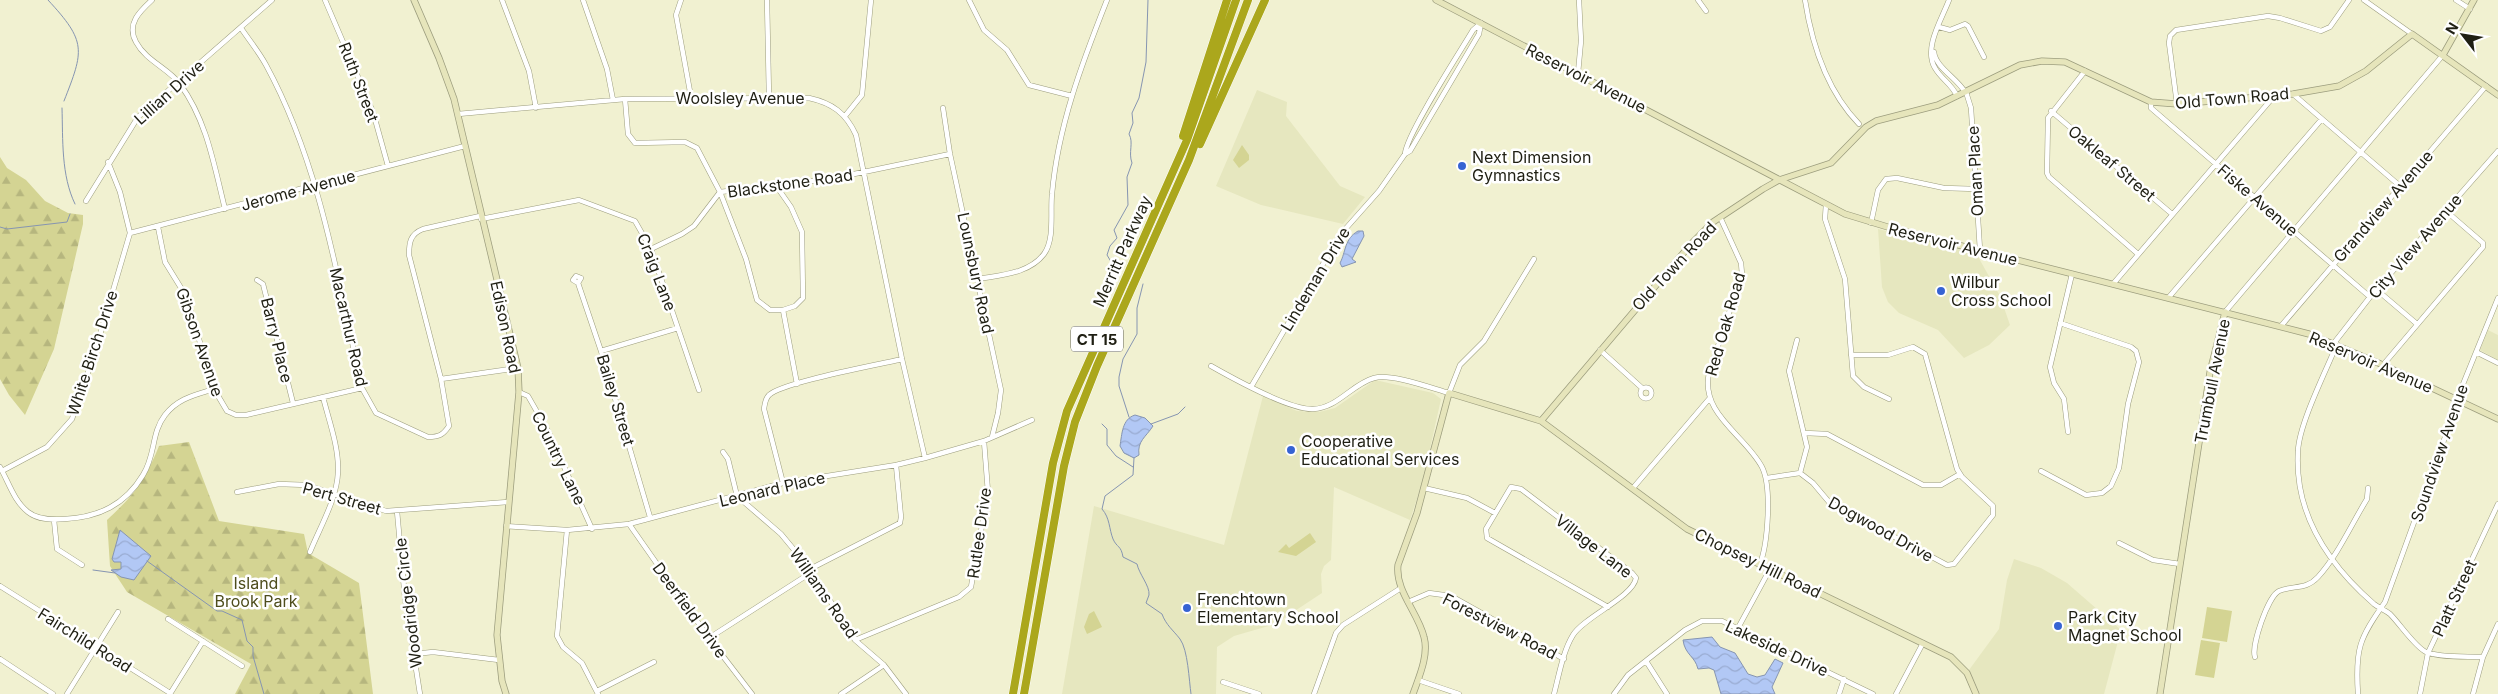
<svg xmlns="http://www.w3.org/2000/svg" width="2498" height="694" font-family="Inter,sans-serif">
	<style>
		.built { fill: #e6e7bf }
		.forest { fill: url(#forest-firs) }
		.park { fill: #d4d493 }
		.water { fill: url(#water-waves); stroke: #8695b1 }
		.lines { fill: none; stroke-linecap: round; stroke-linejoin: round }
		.stream { stroke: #8695b1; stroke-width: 1 }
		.street-casing { stroke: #9c9d7e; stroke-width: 5.5 }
		.secondary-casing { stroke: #9c9d7e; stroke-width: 7 }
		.highway-casing { stroke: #fff; stroke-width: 9 }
		.street { stroke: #fff; stroke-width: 4.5 }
		.secondary { stroke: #e6e5bb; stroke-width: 5.5 }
		.highway { stroke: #aba71c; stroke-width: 8 }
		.poi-dot { fill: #3663d3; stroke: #fff; stroke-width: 2 }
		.labels { text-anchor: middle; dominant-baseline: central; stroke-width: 5; stroke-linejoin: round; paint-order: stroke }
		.shield { fill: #fff; stroke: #62625a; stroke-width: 1 }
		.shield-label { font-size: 15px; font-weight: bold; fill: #1f1f13 }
		.street-label { font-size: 16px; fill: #1f1f13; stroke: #fff }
		.poi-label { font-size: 16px; fill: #1f1f13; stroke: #fff; text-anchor: start }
		.park-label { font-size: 16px; fill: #4e4d1c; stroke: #fff }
	</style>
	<defs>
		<pattern id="forest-firs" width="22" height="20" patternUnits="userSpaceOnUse" patternTransform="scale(1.25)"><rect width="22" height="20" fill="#d4d493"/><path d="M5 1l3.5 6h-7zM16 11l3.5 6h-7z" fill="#b6b67e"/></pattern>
		<pattern id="water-waves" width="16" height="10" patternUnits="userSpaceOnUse" patternTransform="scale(1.25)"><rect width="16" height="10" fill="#b2c8f5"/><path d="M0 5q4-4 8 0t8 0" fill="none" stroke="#99abd1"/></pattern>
	</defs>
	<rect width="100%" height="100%" fill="#f1f1d1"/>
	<path class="built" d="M1257,90L1287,102L1286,116L1340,186L1365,197L1343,224L1261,205L1216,186Z
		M1878,229L1976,253L2000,296L2010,325L1989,345L1964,358L1938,330L1899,313L1888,302L1882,287Z
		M2488,330L2498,335V360L2480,350Z
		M1375,380L1433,393L1441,399L1423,480L1410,520L1334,487L1331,560L1324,566L1321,574L1322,593L1275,624L1234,636L1217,647L1216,694H1062L1094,506L1224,545L1263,396L1297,411L1319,412L1335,408Z
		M2014,559L2041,568L2067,583L2121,630L2104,694H1980L1969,670L1999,629L2007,580Z"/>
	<path class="forest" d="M0,157L7,168L26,180L45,201L68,213L83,215V224L54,349L25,415L9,395L0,379Z
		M189,442L219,521L304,534L308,553L359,583L373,694H235L251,664L127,592L110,566L107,520C136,493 144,482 159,446Z"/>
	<path class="park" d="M1242,145L1249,155V160L1239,168L1233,160Z
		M1310,533L1316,542L1296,556L1278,552L1286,544L1289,548Z
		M2207,607L2232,611L2227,642L2202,638Z
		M1094,611L1102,627L1087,634L1084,627L1089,614Z
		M2201,640L2220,643L2214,678L2195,675Z"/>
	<path class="water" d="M1358,231H1363L1364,236L1352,259L1356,262L1342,267L1340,263C1346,252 1344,239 1358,231Z
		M1135,415L1145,418L1153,426C1146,437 1137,441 1139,455L1134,458L1124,453L1120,446C1122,434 1122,419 1135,415Z
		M120,530L151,556L134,580L121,577L111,570L121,569V562H114L112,559Z
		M1712,637L1720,647L1735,653L1748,674L1757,677L1765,675L1775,659L1783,663L1772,687L1775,694H1721L1714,670L1709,668L1698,669C1695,656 1685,655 1683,640Z"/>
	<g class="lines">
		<path class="stream" d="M48,0C87,42 84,50 64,101
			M62,108C63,140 61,175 75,204
			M0,227L7,229L67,222L70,214
			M1116,270L1107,255L1110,246L1117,238L1114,230L1128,205L1127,177L1132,163C1128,152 1134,143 1129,134L1133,123L1132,113L1139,98L1146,62L1148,0
			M1129,417L1119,386V377L1123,359L1137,334V308L1143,284
			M1102,424L1107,429V445L1116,456L1133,467
			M1151,424L1178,414L1185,407
			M1134,458L1133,475L1105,496L1102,509C1110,518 1109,529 1113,539C1117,548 1121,545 1123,557L1137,564C1139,574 1150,586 1149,595C1148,598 1147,600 1146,603L1162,614C1166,625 1173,630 1180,639C1188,650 1189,680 1191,694
			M147,561L217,611H222L242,620L247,641L253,647V656L264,694
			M93,570L115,573"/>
		<g class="street-casing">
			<path id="street" d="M152,0C140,11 126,24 136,42C146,61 168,68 180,84C207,121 214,165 225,209
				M325,0L373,112L388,166
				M502,0L529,71L536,108
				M583,0L607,69L613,100
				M681,0L676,15L691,97
				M767,0L769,97
				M969,0L984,30L1007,50L1029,85L1072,96
				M1698,0L1706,11
				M1805,0C1812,45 1827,91 1859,124
				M1949,0C1942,19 1923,48 1935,68C1941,79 1952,84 1957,96
				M2364,0L2412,34
				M2456,0L2470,9
				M1939,27L1950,30L1965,24L1968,26L1984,57
				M241,28C249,40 259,52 266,65C320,164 338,280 362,388L376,413L428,437C439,437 443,435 449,426L441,379L409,255C409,243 410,234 423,229L480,216
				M1934,52C1936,68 1956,77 1965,92
				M2085,71L2048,118L2047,173L2049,177L2138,254
				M1578,73L1581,41L1579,0
				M1966,92L1971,108L1980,250
				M2293,94L2400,186
				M625,99L628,134L635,143L685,142L697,148L720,192L746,259L757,300L770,310H783
				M2151,102V108L2370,297
				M2177,104L2169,43L2170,36L2176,30L2268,16L2280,18L2321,31L2330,27L2349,0
				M943,108L950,154L1001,390L998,413L992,437
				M2051,111L2172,214
				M458,114L625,99L809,98C832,103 846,113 856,135L902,359L925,458
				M845,116L862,95L871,0
				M1405,154C1406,135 1460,52 1473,30L1481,23
				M108,162L120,192L130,233
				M777,187L791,207L802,232L803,298L795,306L783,310L797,384
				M86,201L138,117L272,0
				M1826,204L1825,219L1845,279L1853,376L1864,387L1889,399
				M1720,217L1741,263L1742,274L1709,373C1700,414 1745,435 1762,467C1772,487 1768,543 1760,564
				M481,219L579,200L635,221L651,249L699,390
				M1871,223L1878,190L1886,179L1897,178L1944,188L1976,189
				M158,227L165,262L186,296L214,389L227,411L236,415H246L362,388
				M130,233L465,146
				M651,249L682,234L694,226L720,192L830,179L950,154
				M978,279C1000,275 1029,274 1044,254C1055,239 1050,212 1052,194C1058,126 1082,63 1107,0
				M257,280L263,284L293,403
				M578,283L581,278L576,276L573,280L578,283L601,351L650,517
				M2113,284L2275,95
				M2377,290L2417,324
				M2169,297L2321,120
				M2225,312L2443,55
				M2281,326L2486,86
				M1797,340L1789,371L1807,447L1800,473
				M2334,343L2370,297L2498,151
				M2337,344C2326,371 2299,424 2298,451C2294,514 2328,564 2374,604C2379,608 2385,610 2390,614C2400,624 2415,647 2426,652C2440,658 2468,656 2483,657
				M1600,350L1642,388
				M601,351L678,328
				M2476,352L2498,363
				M2383,365L2483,247V243L2446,211
				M1211,366C1234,379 1289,410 1313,409C1338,408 1352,384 1374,378C1391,373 1431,388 1449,393L1460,365L1484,341L1534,259
				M441,379L518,368
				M1251,387L1340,235L1379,191L1405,154L1410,151L1479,34L1481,23
				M1640.5 393a5.5 5.5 0 1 1 11 0a5.5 5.5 0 1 1-11 0Z
				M519,392L528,396L548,431L592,529
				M2068,432L2064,399L2054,383L2050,367L2072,274
				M1805,433L1827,434L1923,485H1941L1960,474
				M723,452L728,459L737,496L781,534L810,569L855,640L884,665L906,694
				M0,467C9,483 14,501 28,512C38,520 52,520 65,519C99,517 125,505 143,475C156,454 151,433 165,415C178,398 195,395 214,389
				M2,471L47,447L72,419L94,355L130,233
				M2041,471L2086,495L2102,493L2111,486L2119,468L2128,404L2139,362L2136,351L2131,347L2060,323
				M1767,478L1800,473L1813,483L1829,502L1947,565L1954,564L1993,515V506L1962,477L1957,469L1925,354L1913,347L1888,355H1851
				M783,483L764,409C765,403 765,399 769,395C783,382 878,365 902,359
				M1424,488L1467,498L1495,513
				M1633,488L1709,399
				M237,492L279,484L307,485L386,511L508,502
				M397,511L405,599L420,694
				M54,520L57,549L82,565
				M629,524L709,638L752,694
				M506,526L567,530L629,524L783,483L896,465L925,458L984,441L1032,420
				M567,530L557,636L563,647L582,663L598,694
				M2119,543L2153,560L2180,564
				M310,552C320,527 337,499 338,472C339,447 329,421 323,397
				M810,569L900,523L901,517L896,465
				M0,586L170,693
				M1408,602L1429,593L1451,596L1564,659
				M168,619L242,666
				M1738,628L1770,569
				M709,638L812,572
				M855,640L959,597L971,587L988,492L984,441
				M414,654L433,652L499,660
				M2255,657C2251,646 2268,596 2279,591C2294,585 2306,590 2318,577C2338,555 2351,525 2367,499L2368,488
				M0,659L53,694
				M1646,661L1667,694
				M1418,680L1459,694
				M1223,682L1259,694
				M597,691L654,662
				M67,694L118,612
				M170,694L203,641
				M841,694L884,665
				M1314,694L1336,633L1343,625L1401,588
				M1554,694C1559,675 1563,651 1573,635C1584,617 1633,597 1636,578L1632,573L1521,489L1511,487L1486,529L1487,538L1608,607
				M1614,694L1628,675L1685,630L1702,621H1722L1873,694
				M1839,694L1844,679
				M1896,694L1923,643
				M2358,694C2355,649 2359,639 2385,602L2456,407L2459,394L2498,298
				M2420,694L2428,653L2498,504
				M2473,694L2483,657L2498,624"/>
		</g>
		<g class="secondary-casing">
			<path id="secondary" d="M414,0L439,58L454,99L518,368L519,392L497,635L502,681L506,694
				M1436,0L1845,214L1891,228L2309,334L2383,365L2498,419
				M2443,55L2474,0
				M1541,421L1691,244L1713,222L1763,189L1779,180L1831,163L1866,127L1876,121L1938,105L2020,65L2042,61L2065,62L2151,102L2177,104L2293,94L2339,86L2366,71L2412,34L2498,95
				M1413,694C1419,677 1429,655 1424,637C1418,612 1395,591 1398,565L1417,513L1449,393L1541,421L1687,529L1951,657L1967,673L1976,694
				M2160,694L2210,372L2225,312"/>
		</g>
		<g class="highway-casing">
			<path id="highway" d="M1183,136L1227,0
				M1200,144L1265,0
				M1013,694L1053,463L1067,411L1187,140L1236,0
				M1024,694L1064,466L1075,422L1097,366L1189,160L1248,0"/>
		</g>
		<use href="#street" class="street"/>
		<use href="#secondary" class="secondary"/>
		<use href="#highway" class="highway"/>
	</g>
	<g class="poi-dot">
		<circle cx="1462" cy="166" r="5"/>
		<circle cx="1941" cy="291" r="5"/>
		<circle cx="1291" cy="450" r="5"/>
		<circle cx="1187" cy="608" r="5"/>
		<circle cx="2058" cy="626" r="5"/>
	</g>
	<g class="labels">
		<rect class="shield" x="1071" y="326.5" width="52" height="25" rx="4"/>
		<g class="shield-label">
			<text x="1097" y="339">CT 15</text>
		</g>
		<g class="street-label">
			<text transform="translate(1586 78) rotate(27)">Reservoir Avenue</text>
			<text transform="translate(359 82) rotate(69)">Ruth Street</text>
			<text transform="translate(169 92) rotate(-42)">Lillian Drive</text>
			<text x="740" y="98">Woolsley Avenue</text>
			<text transform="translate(2232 98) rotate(-5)">Old Town Road</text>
			<text transform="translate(2112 163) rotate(40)">Oakleaf Street</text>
			<text transform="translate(1975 171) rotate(-93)">Oman Place</text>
			<text transform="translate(790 183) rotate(-8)">Blackstone Road</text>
			<text transform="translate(298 190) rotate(-15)">Jerome Avenue</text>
			<text transform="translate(2258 200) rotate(41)">Fiske Avenue</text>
			<text transform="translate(2383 206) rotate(-49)">Grandview Avenue</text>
			<text transform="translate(1953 244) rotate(14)">Reservoir Avenue</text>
			<text transform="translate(2415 246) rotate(-49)">City View Avenue</text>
			<text transform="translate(1122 251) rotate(-66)">Merritt Parkway</text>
			<text transform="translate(1674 266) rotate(-47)">Old Town Road</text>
			<text transform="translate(657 272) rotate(69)">Craig Lane</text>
			<text transform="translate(976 273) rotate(78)">Lounsbury Road</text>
			<text transform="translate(1315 279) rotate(-59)">Lindeman Drive</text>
			<text transform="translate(1725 324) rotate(-74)">Red Oak Road</text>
			<text transform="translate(349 327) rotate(77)">Macarthur Road</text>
			<text transform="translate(506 327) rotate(78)">Edison Road</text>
			<text transform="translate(277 340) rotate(76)">Barry Place</text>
			<text transform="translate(200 342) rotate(71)">Gibson Avenue</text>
			<text transform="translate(92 353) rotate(-72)">White Birch Drive</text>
			<text transform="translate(2371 362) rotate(23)">Reservoir Avenue</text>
			<text transform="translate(2212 381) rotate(-79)">Trumbull Avenue</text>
			<text transform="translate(616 400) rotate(73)">Bailey Street</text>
			<text transform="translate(2439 453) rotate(-71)">Soundview Avenue</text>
			<text transform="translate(559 458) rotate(64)">Country Lane</text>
			<text transform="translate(772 489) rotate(-13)">Leonard Place</text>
			<text transform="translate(342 498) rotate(16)">Pert Street</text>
			<text transform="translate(1881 529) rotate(29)">Dogwood Drive</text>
			<text transform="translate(979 533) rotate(-82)">Rutlee Drive</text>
			<text transform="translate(1594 546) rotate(38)">Village Lane</text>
			<text transform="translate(1758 563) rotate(26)">Chopsey Hill Road</text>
			<text transform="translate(824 593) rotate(55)">Williams Road</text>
			<text transform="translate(2454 598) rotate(-65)">Platt Street</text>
			<text transform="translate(408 603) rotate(-97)">Woodridge Circle</text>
			<text transform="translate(690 610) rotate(54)">Deerfield Drive</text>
			<text transform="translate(1500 626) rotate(27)">Forestview Road</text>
			<text transform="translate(85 640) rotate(32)">Fairchild Road</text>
			<text transform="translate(1777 648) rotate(25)">Lakeside Drive</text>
		</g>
		<g class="poi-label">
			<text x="1472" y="157">Next Dimension<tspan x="1472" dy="18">Gymnastics</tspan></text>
			<text x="1951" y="282">Wilbur<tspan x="1951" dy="18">Cross School</tspan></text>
			<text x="1301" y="441">Cooperative<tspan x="1301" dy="18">Educational Services</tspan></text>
			<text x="1197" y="599">Frenchtown<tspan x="1197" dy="18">Elementary School</tspan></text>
			<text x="2068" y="617">Park City<tspan x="2068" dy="18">Magnet School</tspan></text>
		</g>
		<g class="park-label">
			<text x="256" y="583">Island<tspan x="256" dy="18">Brook Park</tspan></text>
		</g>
	</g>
	<g transform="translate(2463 35) rotate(301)" stroke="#ffffff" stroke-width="4" paint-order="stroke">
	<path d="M0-4L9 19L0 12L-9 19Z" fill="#1f1f13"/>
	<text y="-8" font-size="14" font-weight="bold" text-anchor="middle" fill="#1f1f13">N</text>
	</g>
</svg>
